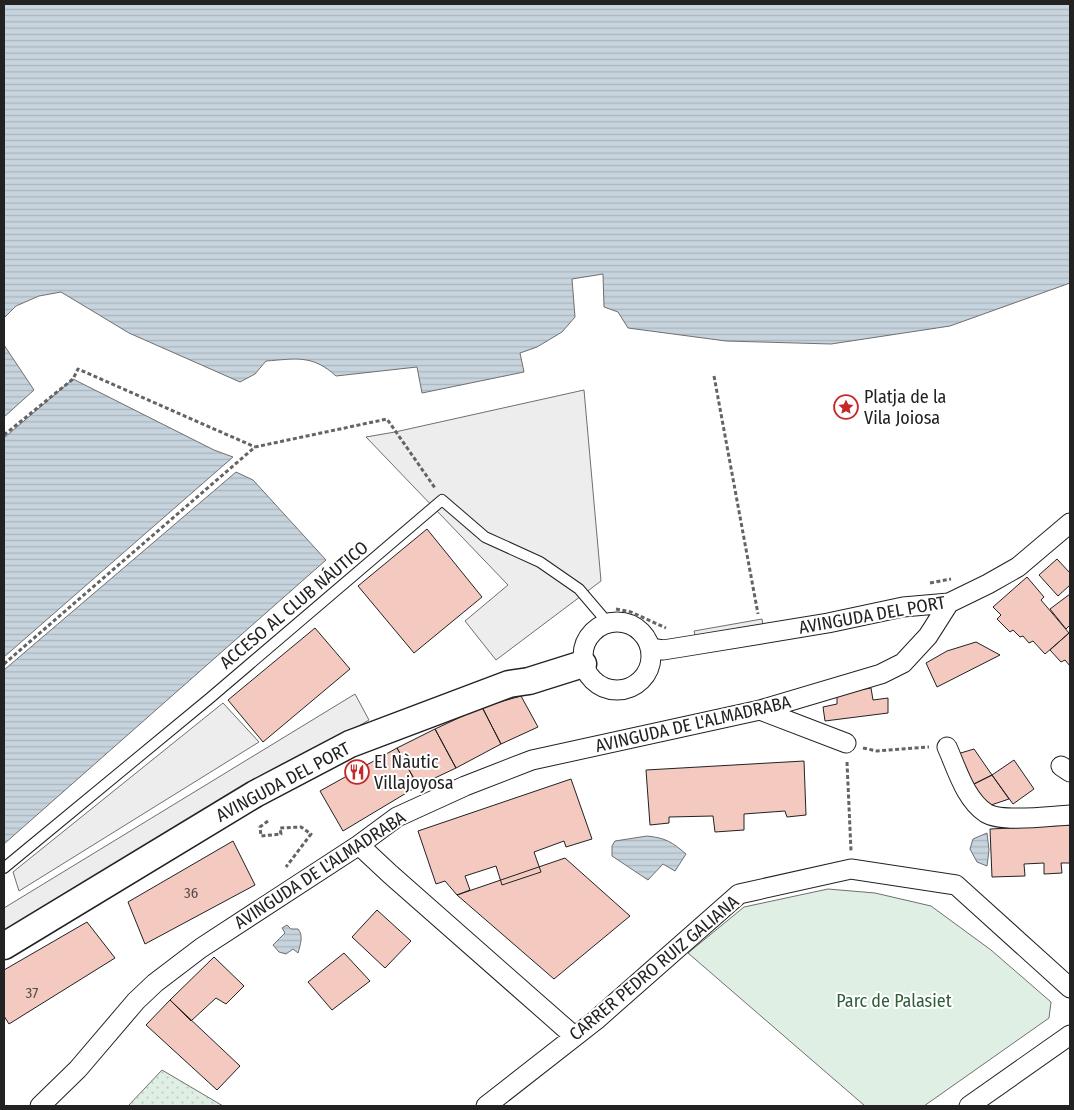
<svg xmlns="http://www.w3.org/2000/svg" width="1074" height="1110" font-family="'Fira Sans Condensed',sans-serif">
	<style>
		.grass { fill: url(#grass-dots); stroke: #6f6f6f }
		.park { fill: #e0efe3; stroke: #6f6f6f }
		.parking { fill: #ededed; stroke: #6f6f6f }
		.water { fill: url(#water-rules); stroke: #6f6f6f }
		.building { fill: #f3c9c0; stroke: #222 }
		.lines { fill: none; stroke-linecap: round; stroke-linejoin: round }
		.lane-casing { stroke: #222; stroke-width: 12 }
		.street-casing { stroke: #222; stroke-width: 21 }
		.secondary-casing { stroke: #222; stroke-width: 29 }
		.path { stroke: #646464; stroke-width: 3; stroke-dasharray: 4 2.5; stroke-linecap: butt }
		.lane { stroke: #fff; stroke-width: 10 }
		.street { stroke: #fff; stroke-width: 19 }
		.secondary { stroke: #fff; stroke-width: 26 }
		.labels { text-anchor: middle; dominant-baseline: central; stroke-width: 4; stroke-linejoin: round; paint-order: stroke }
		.number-label { font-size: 15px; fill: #564c4a }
		.poi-label { font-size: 18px; fill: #222; stroke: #fff; text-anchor: start }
		.street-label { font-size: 18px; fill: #222; stroke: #fff }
		.park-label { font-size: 18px; fill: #2f5e38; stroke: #fff }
	</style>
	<defs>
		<pattern id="grass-dots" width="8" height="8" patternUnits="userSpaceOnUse" patternTransform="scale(1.25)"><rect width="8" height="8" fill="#e0efe3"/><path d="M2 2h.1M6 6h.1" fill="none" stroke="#c0cdc2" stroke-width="1.8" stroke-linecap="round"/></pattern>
		<pattern id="water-rules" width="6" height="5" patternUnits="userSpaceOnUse" patternTransform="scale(1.25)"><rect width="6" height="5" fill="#c7d3dd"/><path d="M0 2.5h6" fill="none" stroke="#abb5bd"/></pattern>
	</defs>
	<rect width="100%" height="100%" fill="#fff"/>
	<path class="grass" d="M162,1070L223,1106H128Z"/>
	<path class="park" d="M828,889L875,893L931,906L991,950L1051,1002L1049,1018L924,1106H865L688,953L744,907Z"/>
	<path class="parking" d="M584,390L601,581L496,660L465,621L508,585L366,437L395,432Z
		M762,619L763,626L696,639L694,631Z
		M355,694L369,720L4,932V908Z
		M223,703L259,742L19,891L13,872Z"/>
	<path class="water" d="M4,4H1070V283L950,326L831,344L726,341L628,328L618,312L604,307L603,274L572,279L575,317L562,332L537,347L520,353L524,372L422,393L417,367L336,376C312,354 295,359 266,361L255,374L240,382L129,333L61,292L39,296L16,306L4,318Z
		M4,345L34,390L4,417Z
		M73,379L214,450L233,457L4,657V438Z
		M236,472L253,480L326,560L4,844V670Z
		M987,833L989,850L987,866L977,862L970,849L973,839Z
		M647,836C666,838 672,842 686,854L675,871L663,864L648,880L612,856V846L615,841Z
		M287,925L291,929H298C304,936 300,945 298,953L293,949L286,954L279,952L273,945L285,933L282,928Z"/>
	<path class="building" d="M427,529L482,597L414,653L358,586Z
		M1057,559L1070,573V585L1058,596L1039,575Z
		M1027,577L1044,597L1041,600L1069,633L1045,654L1033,641L1029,643L1023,636L1020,637L1013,630L1010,632L997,619L1001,615L993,607Z
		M1070,594V625L1066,629L1050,609Z
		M315,628L350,669L263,742L228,700Z
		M1069,633L1070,634V666L1065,660L1061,662L1050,650Z
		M976,642L1000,655L937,687L926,663L947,651Z
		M871,688L873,700L888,698V713L825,721L823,707L837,704V694Z
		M521,696L538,727L501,744L482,707Z
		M482,707L501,744L456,768L435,729Z
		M435,729L456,768L418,786L397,748Z
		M397,748L418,786L343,831L320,791Z
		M974,749L992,775L970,786L954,755Z
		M1014,760L1034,789L1013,804L992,775Z
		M804,761L806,815L787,817L785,811L744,814V830L715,832L713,816L669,817V823L650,825L646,770Z
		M992,775L1009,799L985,807L970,786Z
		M571,779L592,839L566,847L564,841L534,852L541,872L502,885L496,866L465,876L470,890L457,895L445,881L436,884L418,831Z
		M1070,825V863H1061L1062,873L1044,874V863L1024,864L1025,876L992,877L990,829Z
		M233,841L255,885L145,944L128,902Z
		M565,858L630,916L554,979L457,895Z
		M377,910L411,941L385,968L352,937Z
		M87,922L115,958L9,1024L4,1016V970Z
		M344,953L370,981L332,1010L308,982Z
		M214,957L244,986L226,1004L216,998L191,1021L170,1000Z
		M170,1000L240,1066L217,1090L146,1025Z"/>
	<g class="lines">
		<g class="lane-casing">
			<path id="lane" d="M4,868L210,698L442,500L485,537L540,562L579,589L608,623"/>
		</g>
		<g class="street-casing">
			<path id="street" d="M583 656a34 34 0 1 1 68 0a34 34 0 1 1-68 0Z
				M650,648L663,650L682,647L828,623L903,607L949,603L988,584L1018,567L1070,523
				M760,710L846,743
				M947,747C957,769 965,799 986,813C1002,823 1050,816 1070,815
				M1061,766L1070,772
				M359,845L390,874L574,1036
				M40,1106L78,1069L136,1001L155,983L201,948L359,845L397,817L465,786L532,760L760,710L881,674L903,663L928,636L949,603
				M486,1106L596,1020L739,894L851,869L956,885L1070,988
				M969,1106L1070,1035"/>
		</g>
		<g class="secondary-casing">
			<path id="secondary" d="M4,946L255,794L350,744L509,684L529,681L583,664"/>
		</g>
		<path class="path" d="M714,376L758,614
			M4,435L73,379L78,369L255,447
			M930,583L951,579
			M616,609L631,612L666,628
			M4,664L255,447L387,419L435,488
			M863,748L877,751L929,747
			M847,762L851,851
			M268,821L260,827L261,836L281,834L280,828L301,827L311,834L286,867"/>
		<use href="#lane" class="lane"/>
		<use href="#street" class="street"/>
		<use href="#secondary" class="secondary"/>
	</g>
	<defs>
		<g id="sight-ring" transform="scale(1.25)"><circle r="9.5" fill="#fff" stroke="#c62828" stroke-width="1.5"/><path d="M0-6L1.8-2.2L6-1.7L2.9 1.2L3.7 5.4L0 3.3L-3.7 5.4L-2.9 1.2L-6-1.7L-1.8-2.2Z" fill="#c62828"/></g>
		<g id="restaurant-ring" transform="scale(1.25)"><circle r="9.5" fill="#fff" stroke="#c62828" stroke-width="1.5"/><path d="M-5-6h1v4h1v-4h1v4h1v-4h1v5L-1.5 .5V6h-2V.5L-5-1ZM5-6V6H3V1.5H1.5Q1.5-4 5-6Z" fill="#c62828"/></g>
	</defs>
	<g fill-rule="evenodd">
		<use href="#sight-ring" x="846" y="407"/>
		<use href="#restaurant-ring" x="357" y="772"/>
	</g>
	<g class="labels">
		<g class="number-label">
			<text x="191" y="893">36</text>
			<text x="32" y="993">37</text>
		</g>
		<g class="poi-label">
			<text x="864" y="397">Platja de la<tspan x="864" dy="21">Vila Joiosa</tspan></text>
			<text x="374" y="762">El Nàutic<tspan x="374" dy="21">Villajoyosa</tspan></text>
		</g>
		<g class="street-label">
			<text transform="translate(294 605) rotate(-40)">ACCESO AL CLUB NÁUTICO</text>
			<text transform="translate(872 615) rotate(-10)">AVINGUDA DEL PORT</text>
			<text transform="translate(693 724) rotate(-13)">AVINGUDA DE L'ALMADRABA</text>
			<text transform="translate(283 782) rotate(-28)">AVINGUDA DEL PORT</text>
			<text transform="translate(320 870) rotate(-33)">AVINGUDA DE L'ALMADRABA</text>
			<text transform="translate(654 968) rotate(-40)">CARRER PEDRO RUIZ GALIANA</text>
		</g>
		<g class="park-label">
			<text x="894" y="1001">Parc de Palasiet</text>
		</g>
	</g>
	<rect width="1074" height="1110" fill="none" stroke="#222222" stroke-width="10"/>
</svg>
